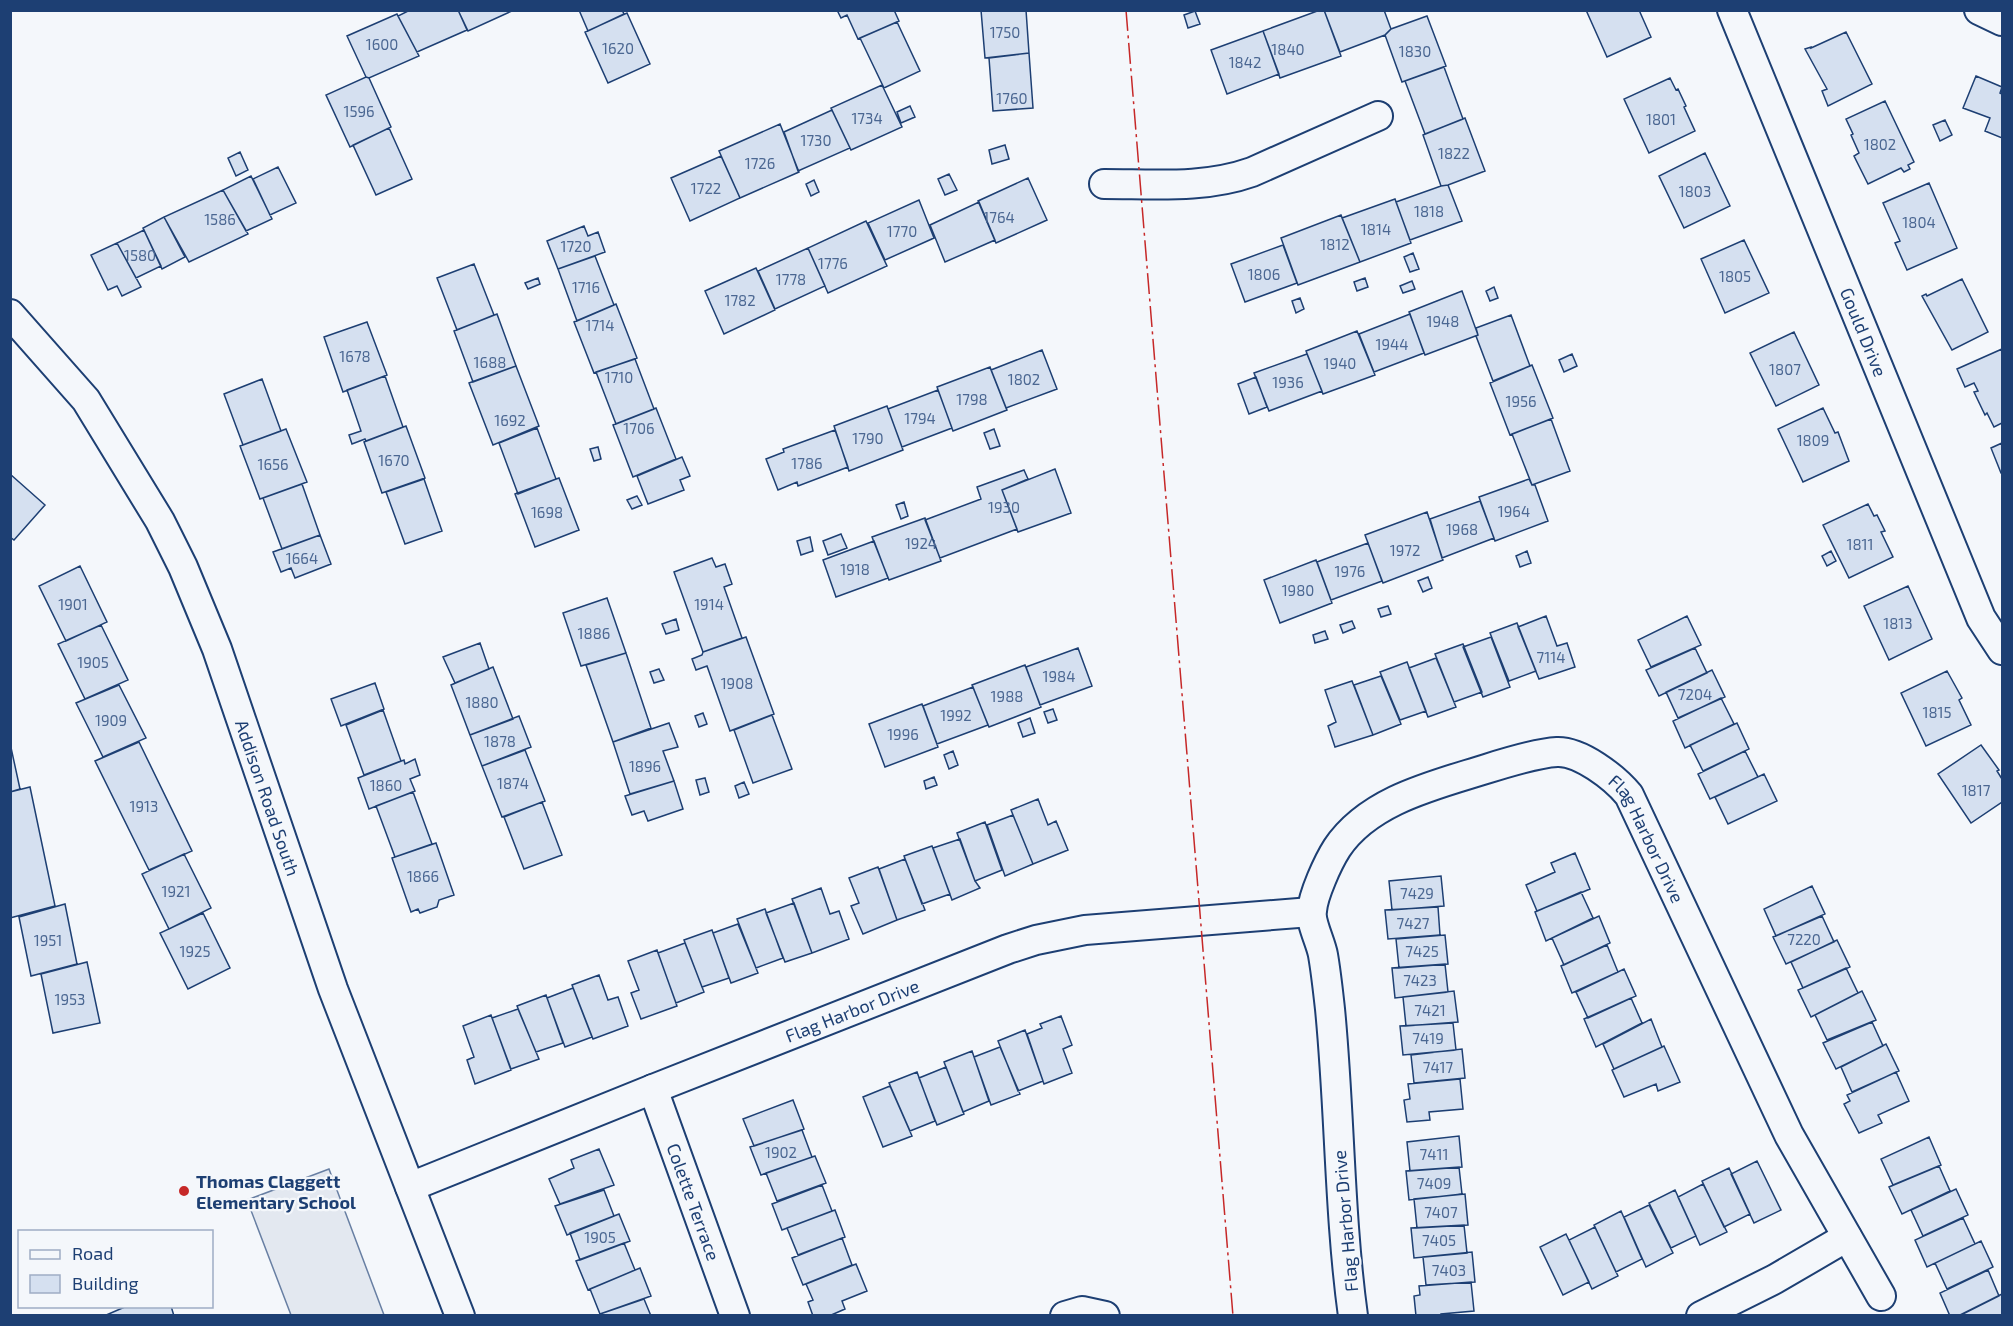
<svg xmlns="http://www.w3.org/2000/svg" width="2013" height="1326" font-family="'Exo 2',sans-serif">
	<style>
		.parking { fill: #e3e8f0; stroke: #687fa3; stroke-width: 1.5 }
		.building { fill: #d5e0f0; stroke: #1d3f73; stroke-width: 1.5 }
		.lines { fill: none; stroke-linecap: round; stroke-linejoin: round }
		.minor-casing { stroke: #1d3f73; stroke-width: 32 }
		.minor { stroke: #f4f7fb; stroke-width: 28 }
		.power { stroke: #c62828; stroke-width: 1.5; stroke-dasharray: 21 4.5 3 4.5; stroke-linecap: butt }
		.poi-dot { fill: #c62828; stroke: #f4f7fb; stroke-width: 2 }
		.labels { text-anchor: middle; dominant-baseline: central; stroke-width: 4.5; stroke-linejoin: round; paint-order: stroke }
		.number-label { font-size: 15px; fill: #4b6792 }
		.street-label { font-size: 18px; fill: #1d3f73; stroke: #f4f7fb }
		.poi-label { font-size: 18px; font-weight: bold; fill: #1d3f73; stroke: #f4f7fb; text-anchor: start }
	</style>
	<rect width="100%" height="100%" fill="#f4f7fb"/>
	<path class="parking" d="M329,1169L384,1315H291L247,1200Z"/>
	<path class="building" d="M410,10H458L467,30L417,52L398,16Z
		M458,10H514L468,31Z
		M579,10H622L624,14L588,31Z
		M837,10H894L899,21L858,39L847,15L841,18Z
		M981,10H1026L1029,53L985,58Z
		M1320,10H1324L1341,56L1280,78L1263,31Z
		M1324,10H1384L1391,29L1385,35L1340,52Z
		M1586,10H1639L1651,37L1607,57Z
		M1195,11L1200,24L1188,28L1184,15Z
		M627,13L650,64L608,83L585,32Z
		M397,14L419,56L369,78L366,77L347,36Z
		M1427,16L1446,66L1402,82L1385,35L1391,29Z
		M897,22L920,71L884,88L860,38Z
		M1263,31L1279,74L1227,94L1211,50Z
		M1846,32L1872,84L1828,106L1822,91L1827,89L1805,49L1811,47V48Z
		M1029,53L1033,108L993,111L989,58Z
		M1444,67L1463,119L1425,134L1405,81Z
		M1976,76L2002,87L2000,93L2002,94V138L1985,131L1990,118L1963,108Z
		M366,77L369,78L391,127L350,147L326,95Z
		M1670,78L1676,90L1678,89L1686,106L1684,107L1695,131L1649,153L1624,99Z
		M882,85L902,127L851,150L831,108Z
		M1885,101L1914,162L1908,165L1910,169L1904,172L1901,168L1868,184L1854,156L1859,153L1851,135L1853,134L1846,119Z
		M910,106L915,117L901,123L897,112Z
		M832,110L850,148L798,171L784,132Z
		M1465,118L1485,171L1448,185L1441,186L1423,135Z
		M1945,120L1952,135L1940,141L1933,125Z
		M780,124L799,172L740,198L719,151Z
		M389,128L412,179L376,195L353,145Z
		M1005,145L1009,159L992,164L989,150Z
		M240,152L248,170L236,176L228,158Z
		M1705,153L1730,206L1684,228L1659,176Z
		M721,156L740,198L690,221L671,178Z
		M278,167L296,203L270,215L253,179Z
		M949,174L957,190L945,195L938,179Z
		M251,176L272,219L246,231L223,190Z
		M1028,178L1047,220L996,243L978,201Z
		M814,180L819,192L811,196L806,184Z
		M1929,183L1957,248L1907,270L1895,243L1900,241L1883,203Z
		M1448,185L1462,221L1410,240L1396,202L1441,186Z
		M223,190L248,234L189,262L164,217Z
		M1395,199L1411,243L1360,262L1342,218Z
		M919,200L934,238L885,260L868,223Z
		M979,202L995,240L945,262L930,225Z
		M1341,215L1360,262L1298,285L1281,238Z
		M164,217L185,257L162,269L143,228Z
		M866,221L887,266L828,293L808,248Z
		M584,226L588,236L598,232L605,252L558,269L547,241Z
		M144,230L161,266L136,278L117,243Z
		M1744,240L1769,293L1725,313L1701,259Z
		M117,243L141,287L122,296L117,286L108,290L91,255Z
		M1283,245L1297,283L1245,302L1231,264Z
		M808,248L825,286L775,309L758,271Z
		M1413,253L1419,269L1410,272L1404,257Z
		M595,256L614,305L577,321L558,269Z
		M474,264L494,315L457,330L437,278Z
		M756,268L775,310L724,334L705,291Z
		M538,278L540,284L528,289L525,283Z
		M1365,278L1368,287L1357,291L1354,282Z
		M1962,279L1988,332L1952,350L1922,296L1926,294L1927,296Z
		M1412,281L1415,289L1403,293L1400,286Z
		M1494,287L1498,298L1490,301L1486,291Z
		M1462,291L1478,335L1425,355L1409,312Z
		M1300,298L1304,309L1296,313L1292,301Z
		M616,304L637,358L594,373L574,322Z
		M497,314L516,366L473,382L454,331Z
		M1410,314L1424,353L1374,372L1359,334Z
		M1511,315L1530,366L1493,381L1476,336L1478,335L1476,328Z
		M367,322L387,375L343,392L324,337Z
		M1357,331L1375,375L1323,394L1306,351Z
		M1794,332L1819,385L1776,406L1750,353Z
		M2002,349V423L1994,427L1987,413L1985,415L1974,392L1978,391L1974,383L1965,387L1957,369Z
		M1042,350L1057,389L1006,408L991,370Z
		M1307,354L1322,391L1269,411L1254,373Z
		M1572,354L1577,366L1564,372L1559,360Z
		M635,359L654,409L616,424L596,372Z
		M1532,365L1553,418L1510,435L1490,383Z
		M516,366L539,426L493,445L469,383Z
		M990,367L1007,410L953,431L937,387Z
		M385,376L403,427L366,441L365,439L352,444L349,435L361,431L347,390Z
		M1256,377L1267,407L1249,414L1238,384Z
		M262,379L281,431L243,445L224,394Z
		M938,390L952,428L902,447L888,409Z
		M887,406L903,450L849,471L834,426Z
		M656,408L676,459L633,477L613,425Z
		M1823,408L1835,433L1838,432L1849,461L1803,482L1778,429Z
		M1551,419L1570,471L1532,485L1512,434Z
		M406,426L425,478L382,493L364,442Z
		M537,428L556,479L518,494L499,443Z
		M286,429L307,482L260,499L240,446Z
		M994,429L1000,446L990,449L984,433Z
		M835,430L848,467L798,486L797,482L778,490L766,459L784,452L783,449Z
		M2002,443V473H2001L1991,448Z
		M598,447L601,459L594,461L590,449Z
		M682,457L690,476L680,480L684,490L648,504L637,476Z
		M1055,469L1071,513L1018,532L1002,490Z
		M1024,470L1028,479L1002,490L1017,529L940,558L925,520L981,499L977,487Z
		M10,474L45,505L14,540L10,537Z
		M559,478L579,530L535,547L515,494Z
		M424,479L442,531L405,544L386,492Z
		M1529,479L1532,485H1535L1548,521L1495,541L1479,497Z
		M302,484L320,535L282,549L263,498Z
		M637,496L642,505L632,509L627,500Z
		M1480,501L1494,538L1442,558L1430,519Z
		M904,502L908,516L901,519L896,505Z
		M1868,504L1874,516L1877,515L1885,531L1881,532L1893,557L1849,578L1823,525Z
		M1427,512L1443,560L1383,583L1365,535Z
		M925,518L941,561L889,580L872,537Z
		M841,534L847,548L828,555L823,541Z
		M320,535L331,564L295,578L291,568L281,572L273,552Z
		M810,537L813,551L801,555L797,541Z
		M874,541L888,578L836,597L823,560Z
		M1368,543L1382,581L1331,600L1317,562Z
		M1527,551L1531,563L1520,567L1516,556Z
		M1831,551L1836,561L1827,566L1822,556Z
		M712,558L716,567L725,564L732,584L724,587L742,638L703,652L674,572Z
		M1316,560L1332,603L1280,623L1264,580Z
		M80,566L107,622L66,641L39,586Z
		M1428,577L1432,588L1423,592L1418,581Z
		M1908,586L1932,639L1889,660L1864,606Z
		M607,598L626,653L581,666L563,613Z
		M1388,606L1391,614L1381,617L1378,609Z
		M1546,616L1557,646L1567,643L1575,667L1539,679L1518,627Z
		M1687,616L1701,645L1651,667L1638,640Z
		M676,619L679,630L666,634L662,624Z
		M1352,621L1355,628L1343,633L1340,625Z
		M1517,623L1536,671L1509,681L1490,633Z
		M101,625L128,680L85,699L58,644Z
		M1325,631L1328,639L1315,643L1313,635Z
		M746,637L774,714L730,731L707,666L696,670L692,659L702,655L703,652Z
		M1491,637L1510,687L1483,697L1463,647Z
		M480,643L489,669L455,683L443,657Z
		M1463,644L1482,692L1454,702L1435,654Z
		M1078,648L1092,686L1040,705L1026,667Z
		M1695,648L1707,673L1659,696L1646,670Z
		M626,653L651,728L613,742L586,665Z
		M1436,658L1456,707L1428,717L1409,668Z
		M1407,662L1426,711L1400,720L1380,672Z
		M1025,665L1041,707L989,727L972,685Z
		M493,667L513,719L470,735L451,685Z
		M659,669L664,680L654,683L650,672Z
		M1712,670L1725,697L1678,718L1666,692Z
		M1947,671L1962,698L1959,700L1971,725L1926,746L1901,693Z
		M1381,676L1401,724L1373,735L1354,685Z
		M1352,681L1373,735L1335,747L1328,726L1336,722L1325,690Z
		M375,683L384,709L341,726L331,699Z
		M119,685L146,738L103,757L76,703Z
		M973,687L988,725L937,744L923,706Z
		M1721,698L1734,724L1685,748L1673,721Z
		M922,704L938,747L885,767L869,724Z
		M1053,709L1057,720L1048,723L1044,712Z
		M383,710L401,761L364,775L346,725Z
		M703,713L707,724L699,727L695,716Z
		M772,715L792,769L753,783L734,730Z
		M519,716L531,747L482,766L470,735Z
		M1030,718L1035,733L1023,737L1018,723Z
		M669,723L678,747L663,751L674,781L630,794L613,742Z
		M1737,723L1749,749L1703,771L1690,745Z
		M139,742L192,851L149,870L95,761Z
		M10,743L20,789L10,792Z
		M1981,745L1999,770L1997,771L2002,779V802L1971,823L1938,774Z
		M525,750L545,801L502,817L482,766Z
		M953,751L958,765L949,769L944,755Z
		M1745,751L1758,777L1710,799L1698,774Z
		M415,759L420,775L410,779L415,791L369,809L358,778L404,760L405,764Z
		M1764,774L1777,801L1728,824L1715,797Z
		M934,777L937,785L926,789L924,781Z
		M705,778L709,792L700,795L696,780Z
		M674,781L683,809L648,821L644,811L632,815L625,796Z
		M744,782L749,794L739,798L735,786Z
		M30,787L55,906L10,918V792Z
		M413,792L432,844L395,857L376,806Z
		M1038,799L1048,825L1056,821L1068,850L1033,864L1011,810Z
		M542,802L562,855L524,869L504,817Z
		M1013,815L1033,864L1005,876L987,825Z
		M985,822L1002,870L975,881L957,833Z
		M960,839L975,881L980,888L952,900L933,848Z
		M436,843L454,895L439,900L437,907L420,913L418,909L411,912L392,858Z
		M932,846L950,894L922,904L904,856Z
		M1575,853L1590,889L1537,911L1526,885L1555,872L1551,863Z
		M184,854L211,908L169,929L142,874Z
		M905,859L925,910L897,920L879,869Z
		M878,867L897,920L863,934L851,906L859,903L849,878Z
		M1441,876L1444,906L1392,910L1389,881Z
		M1812,886L1825,914L1776,936L1764,909Z
		M821,888L830,914L839,911L849,939L812,953L792,899Z
		M1581,892L1593,918L1546,941L1535,912Z
		M794,903L812,953L785,962L766,913Z
		M65,904L77,964L31,976L19,917Z
		M1438,907L1440,935L1388,939L1385,910Z
		M765,909L783,958L756,968L737,919Z
		M203,913L230,968L188,989L160,933Z
		M1599,916L1610,943L1564,965L1552,938Z
		M1822,916L1834,942L1786,964L1773,937Z
		M738,924L758,973L731,983L713,933Z
		M712,930L729,978L702,987L684,940Z
		M1445,935L1448,964L1399,968L1396,939Z
		M1837,940L1850,967L1803,988L1791,962Z
		M685,943L704,992L676,1003L658,953Z
		M1607,945L1618,972L1572,993L1561,966Z
		M657,950L677,1006L641,1019L631,993L639,990L628,961Z
		M87,962L100,1023L53,1033L41,974Z
		M1445,964L1448,992L1395,998L1392,968Z
		M1846,968L1858,993L1811,1017L1798,990Z
		M1624,969L1636,996L1588,1018L1576,992Z
		M599,975L608,1000L618,997L628,1026L593,1039L572,985Z
		M573,988L592,1037L565,1047L547,998Z
		M1454,991L1458,1022L1406,1026L1403,997Z
		M1862,991L1876,1020L1827,1040L1815,1015Z
		M546,995L563,1043L536,1052L517,1006Z
		M1631,998L1642,1023L1596,1047L1584,1019Z
		M518,1009L539,1059L511,1069L492,1018Z
		M491,1015L511,1070L475,1084L467,1060L474,1057L463,1026Z
		M1061,1016L1072,1045L1063,1049L1072,1073L1044,1084L1027,1034L1042,1028L1040,1024Z
		M1651,1019L1662,1047L1614,1069L1603,1044Z
		M1872,1022L1883,1046L1836,1069L1823,1043Z
		M1453,1023L1456,1050L1403,1055L1400,1026Z
		M1025,1030L1043,1081L1018,1091L998,1041Z
		M1886,1044L1899,1071L1852,1092L1841,1067Z
		M1664,1046L1680,1082L1658,1091L1656,1084L1624,1097L1612,1070Z
		M1000,1047L1020,1094L991,1105L974,1057Z
		M1462,1049L1465,1078L1414,1083L1411,1055Z
		M972,1051L989,1101L963,1112L944,1062Z
		M946,1067L964,1114L937,1125L919,1078Z
		M917,1072L935,1121L910,1131L889,1083Z
		M1896,1072L1909,1101L1878,1115L1882,1123L1859,1133L1844,1104L1850,1101L1847,1095Z
		M1460,1079L1463,1109L1429,1112L1430,1120L1407,1122L1404,1100L1410,1099L1408,1084Z
		M890,1086L912,1136L883,1147L863,1097Z
		M793,1100L804,1129L754,1146L743,1119Z
		M802,1130L812,1157L761,1175L750,1147Z
		M1459,1136L1462,1167L1410,1171L1407,1142Z
		M1929,1137L1941,1165L1893,1185L1881,1159Z
		M599,1149L614,1185L560,1204L549,1179L574,1168L571,1160Z
		M815,1156L826,1183L777,1201L766,1173Z
		M1757,1161L1781,1210L1754,1223L1731,1174Z
		M1939,1166L1950,1191L1902,1214L1889,1187Z
		M1459,1167L1462,1194L1409,1200L1406,1171Z
		M1729,1168L1750,1214L1724,1227L1702,1181Z
		M1703,1184L1727,1232L1700,1245L1678,1197Z
		M822,1185L832,1211L782,1230L772,1204Z
		M1956,1189L1968,1215L1923,1236L1911,1210Z
		M604,1190L614,1216L567,1235L555,1206Z
		M1675,1190L1696,1236L1671,1248L1649,1203Z
		M1465,1194L1468,1225L1417,1228L1414,1199Z
		M1649,1205L1673,1253L1646,1267L1624,1217Z
		M835,1210L845,1237L798,1255L787,1228Z
		M1621,1211L1642,1259L1616,1272L1594,1225Z
		M619,1214L630,1241L580,1260L570,1233Z
		M1963,1218L1975,1244L1927,1267L1915,1240Z
		M1464,1225L1467,1253L1414,1258L1411,1228Z
		M1595,1227L1618,1276L1592,1289L1569,1240Z
		M1566,1234L1589,1282L1563,1295L1540,1247Z
		M842,1238L852,1265L803,1285L792,1258Z
		M1981,1241L1993,1267L1947,1289L1935,1263Z
		M624,1243L635,1270L588,1290L576,1261Z
		M1472,1252L1475,1282L1426,1285L1423,1257Z
		M856,1264L867,1291L842,1301L845,1309L829,1316H813L808,1302L813,1300L806,1284Z
		M640,1268L651,1296L600,1314L590,1289Z
		M1988,1270L1999,1296L1959,1316H1950L1940,1293Z
		M1471,1282L1474,1311L1441,1314V1316H1416L1414,1296L1420,1295L1419,1286Z
		M2002,1294V1316H1960V1315Z
		M644,1299L651,1316H598L600,1314Z
		M127,1306H171L174,1316H104Z
		M127,1306H171L174,1316H104Z"/>
	<g class="lines">
		<g class="minor-casing">
			<g id="minor">
				<path id="s1" d="M1732,10L1981,618L2002,650"/>
				<path d="M1979,10L2002,21"/>
				<path d="M1104,184C1154,184 1204,189 1252,172L1378,116"/>
				<path id="s2" d="M10,314L86,400L160,521L183,567L217,649L333,989L460,1316"/>
				<path id="s3" d="M653,1089L735,1316"/>
				<path id="s4" d="M410,1187L653,1089L1008,949L1036,940L1085,930L1311,912"/>
				<path d="M1065,1316L1082,1311L1105,1316"/>
				<path id="s5" d="M1353,1316C1339,1214 1340,1111 1330,1009C1328,991 1326,972 1323,955C1321,943 1310,922 1312,911C1313,895 1328,862 1337,848C1369,800 1435,785 1486,769C1505,763 1537,753 1557,752C1580,751 1614,777 1629,795L1789,1135L1881,1296"/>
				<path d="M1701,1316L1775,1279L1847,1237"/>
			</g>
		</g>
		<use href="#minor" class="minor"/>
		<path class="power" d="M1126,10L1233,1316"/>
	</g>
	<circle class="poi-dot" cx="184" cy="1191" r="6"/>
	<g class="labels">
		<g class="number-label">
			<text x="1005" y="32">1750</text>
			<text x="382" y="44">1600</text>
			<text x="618" y="48">1620</text>
			<text x="1288" y="49">1840</text>
			<text x="1415" y="51">1830</text>
			<text x="1245" y="62">1842</text>
			<text x="1012" y="98">1760</text>
			<text x="359" y="111">1596</text>
			<text x="867" y="118">1734</text>
			<text x="1661" y="119">1801</text>
			<text x="816" y="140">1730</text>
			<text x="1880" y="144">1802</text>
			<text x="1454" y="153">1822</text>
			<text x="760" y="163">1726</text>
			<text x="706" y="188">1722</text>
			<text x="1695" y="191">1803</text>
			<text x="1429" y="211">1818</text>
			<text x="999" y="217">1764</text>
			<text x="220" y="219">1586</text>
			<text x="1919" y="222">1804</text>
			<text x="1376" y="229">1814</text>
			<text x="902" y="231">1770</text>
			<text x="1335" y="244">1812</text>
			<text x="576" y="246">1720</text>
			<text x="140" y="255">1580</text>
			<text x="833" y="263">1776</text>
			<text x="1264" y="274">1806</text>
			<text x="1735" y="276">1805</text>
			<text x="791" y="279">1778</text>
			<text x="586" y="287">1716</text>
			<text x="740" y="300">1782</text>
			<text x="1443" y="321">1948</text>
			<text x="600" y="325">1714</text>
			<text x="1392" y="344">1944</text>
			<text x="355" y="356">1678</text>
			<text x="490" y="362">1688</text>
			<text x="1340" y="363">1940</text>
			<text x="1785" y="369">1807</text>
			<text x="619" y="377">1710</text>
			<text x="1024" y="379">1802</text>
			<text x="1288" y="382">1936</text>
			<text x="972" y="399">1798</text>
			<text x="1521" y="401">1956</text>
			<text x="920" y="418">1794</text>
			<text x="510" y="420">1692</text>
			<text x="639" y="428">1706</text>
			<text x="868" y="438">1790</text>
			<text x="1813" y="440">1809</text>
			<text x="394" y="460">1670</text>
			<text x="807" y="463">1786</text>
			<text x="273" y="464">1656</text>
			<text x="1004" y="507">1930</text>
			<text x="1514" y="511">1964</text>
			<text x="547" y="512">1698</text>
			<text x="1462" y="529">1968</text>
			<text x="921" y="543">1924</text>
			<text x="1860" y="544">1811</text>
			<text x="1405" y="550">1972</text>
			<text x="302" y="558">1664</text>
			<text x="855" y="569">1918</text>
			<text x="1350" y="571">1976</text>
			<text x="1298" y="590">1980</text>
			<text x="73" y="604">1901</text>
			<text x="709" y="604">1914</text>
			<text x="1898" y="623">1813</text>
			<text x="594" y="633">1886</text>
			<text x="1551" y="657">7114</text>
			<text x="93" y="662">1905</text>
			<text x="1059" y="676">1984</text>
			<text x="737" y="683">1908</text>
			<text x="1695" y="694">7204</text>
			<text x="1007" y="696">1988</text>
			<text x="482" y="702">1880</text>
			<text x="1937" y="712">1815</text>
			<text x="956" y="715">1992</text>
			<text x="111" y="720">1909</text>
			<text x="903" y="734">1996</text>
			<text x="500" y="741">1878</text>
			<text x="645" y="766">1896</text>
			<text x="513" y="783">1874</text>
			<text x="386" y="785">1860</text>
			<text x="1976" y="790">1817</text>
			<text x="144" y="806">1913</text>
			<text x="423" y="876">1866</text>
			<text x="176" y="891">1921</text>
			<text x="1417" y="893">7429</text>
			<text x="1413" y="923">7427</text>
			<text x="1804" y="939">7220</text>
			<text x="48" y="940">1951</text>
			<text x="195" y="951">1925</text>
			<text x="1422" y="951">7425</text>
			<text x="1420" y="980">7423</text>
			<text x="70" y="999">1953</text>
			<text x="1430" y="1010">7421</text>
			<text x="1428" y="1038">7419</text>
			<text x="1438" y="1067">7417</text>
			<text x="781" y="1152">1902</text>
			<text x="1434" y="1154">7411</text>
			<text x="1434" y="1183">7409</text>
			<text x="1441" y="1212">7407</text>
			<text x="600" y="1237">1905</text>
			<text x="1439" y="1240">7405</text>
			<text x="1449" y="1270">7403</text>
		</g>
		<g class="street-label">
			<text stroke="none"><textPath href="#s1" startOffset="348">Gould Drive</textPath></text>
			<text stroke="none"><textPath href="#s2" startOffset="554">Addison Road South</textPath></text>
			<text stroke="none"><textPath href="#s5" startOffset="854">Flag Harbor Drive</textPath></text>
			<text stroke="none"><textPath href="#s4" startOffset="476">Flag Harbor Drive</textPath></text>
			<text stroke="none"><textPath href="#s3" startOffset="120">Colette Terrace</textPath></text>
			<text transform="translate(1345 1221) rotate(-95)">Flag Harbor Drive</text>
		</g>
		<g class="poi-label">
			<text x="196" y="1181">Thomas Claggett<tspan x="196" dy="21">Elementary School</tspan></text>
		</g>
	</g>
	<rect width="2013" height="1326" fill="none" stroke="#1d3f73" stroke-width="24"/>
	<rect x="18" y="1230" width="195" height="78" fill="#f4f7fb" stroke="#9eadc5" stroke-width="1.5"/>
	<rect x="30" y="1250" width="30" height="9" fill="#f4f7fb" stroke="#9eadc5" stroke-width="1.5"/>
	<text x="72" y="1260" font-size="18" fill="#1d3f73">Road</text>
	<rect x="30" y="1275" width="30" height="18" fill="#d5e0f0" stroke="#9eadc5" stroke-width="1.5"/>
	<text x="72" y="1290" font-size="18" fill="#1d3f73">Building</text>
</svg>
